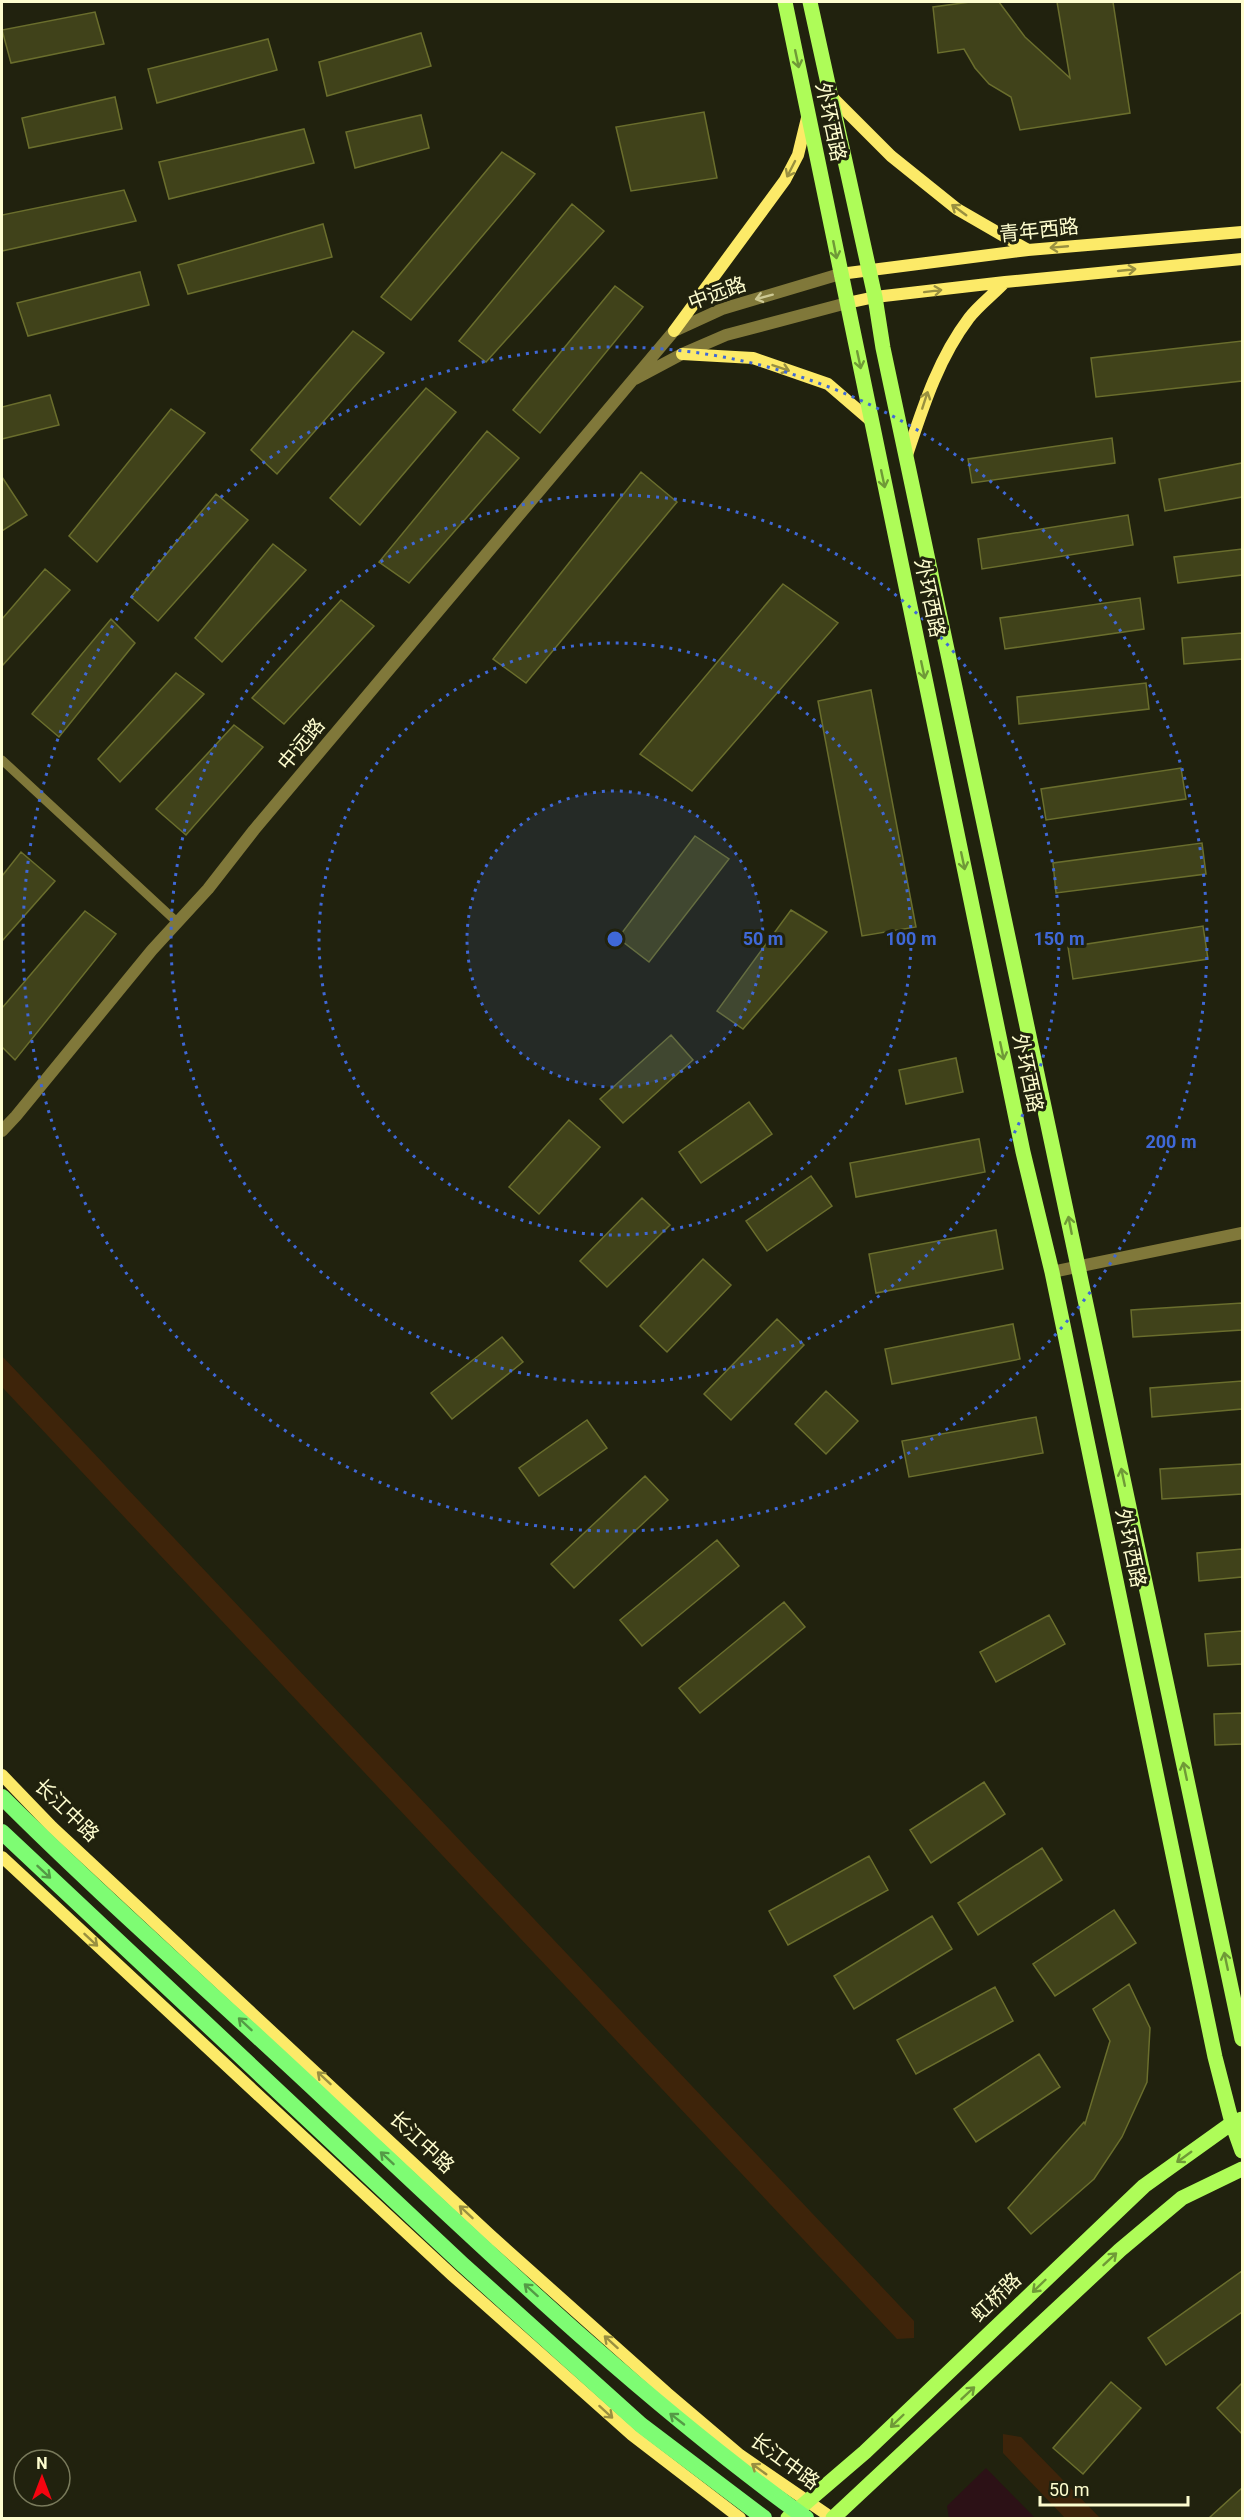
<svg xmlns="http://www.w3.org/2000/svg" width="1244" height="2520" font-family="Roboto,'Noto Sans SC',sans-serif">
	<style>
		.green { fill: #2c1116 }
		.water { fill: #3e240a }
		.building { fill: #40421a; stroke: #6a6e2d; stroke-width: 1.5 }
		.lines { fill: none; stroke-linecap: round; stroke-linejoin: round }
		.service { stroke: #80783a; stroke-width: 9 }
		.tertiary { stroke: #80783a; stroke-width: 12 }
		.secondary { stroke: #fcea68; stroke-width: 12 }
		.primary { stroke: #aefc58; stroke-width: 15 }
		.trunk { stroke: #7efc73; stroke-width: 16 }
		.trunk-bridge { stroke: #7efc73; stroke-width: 16 }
		.oneway { stroke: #6f9a37 }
		.oneway2 { stroke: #999040 }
		.oneway3 { stroke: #ccc893 }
		.oneway4 { stroke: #549a46 }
		.ring { fill: none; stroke: #3f68d7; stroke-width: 3; stroke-dasharray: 3 6 }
		.labels { text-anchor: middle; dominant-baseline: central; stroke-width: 6; stroke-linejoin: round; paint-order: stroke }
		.street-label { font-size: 20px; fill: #fefdcf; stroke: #21220e }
		.centre { fill: #3f68d7; stroke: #21220e; stroke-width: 3 }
		.ring-label { font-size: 18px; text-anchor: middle; font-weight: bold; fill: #3f68d7; stroke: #21220e; stroke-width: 6; stroke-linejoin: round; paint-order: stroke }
	</style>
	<rect width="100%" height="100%" fill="#21220e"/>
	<path class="green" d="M986,2468L1035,2518H949L947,2506Z"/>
	<path class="water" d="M2,1356L914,2321V2338L897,2339L2,1387Z
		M1003,2434L1021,2437L1100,2518H1065L1003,2453Z"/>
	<path class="building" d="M970,2H999L1025,37L1070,78L1057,2H1113L1130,113L1020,130L1011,97L989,84L975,68L964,49L938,53L933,7Z
		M95,12L104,44L11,63L2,30Z
		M421,33L431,66L327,96L319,62Z
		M268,39L277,70L157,103L148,69Z
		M115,97L122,129L29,148L22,118Z
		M704,112L717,178L631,191L616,127Z
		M421,115L429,148L355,168L346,132Z
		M304,129L314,163L169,199L159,162Z
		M502,152L535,174L411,320L381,297Z
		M124,190L136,221L2,251V215Z
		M572,204L604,231L486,362L459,341Z
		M323,224L332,257L188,294L178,265Z
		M140,272L149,305L28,336L17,303Z
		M615,286L643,307L540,433L513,410Z
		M353,331L384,353L277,474L251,450Z
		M1242,341V381L1096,397L1091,358Z
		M426,388L456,412L360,525L330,498Z
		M50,395L59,425L2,439V407Z
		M171,409L205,433L97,562L69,536Z
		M487,431L519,458L409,583L379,562Z
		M1112,438L1115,463L972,483L968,459Z
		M1242,463V497L1165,511L1159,479Z
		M641,472L677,502L526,683L493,659Z
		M2,477L27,515L2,531Z
		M216,494L248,520L158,621L131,597Z
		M1128,515L1133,545L982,569L978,539Z
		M273,544L306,570L222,662L195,638Z
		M1242,549V575L1178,583L1174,557Z
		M45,569L70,590L2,666V619Z
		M783,584L838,623L692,791L640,754Z
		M1140,598L1144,629L1005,649L1000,618Z
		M341,600L374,626L284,724L252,698Z
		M111,619L135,643L59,737L32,714Z
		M1242,633V659L1184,664L1182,638Z
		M176,673L204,694L120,782L98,759Z
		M1146,683L1149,709L1019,724L1017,697Z
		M871,690L916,927L862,936L818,701Z
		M234,725L263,747L186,835L156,809Z
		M1181,768L1186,799L1046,820L1041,789Z
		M695,836L729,859L649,962L618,938Z
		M1202,843L1206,874L1056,893L1053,863Z
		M21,852L55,881L2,941V876Z
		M791,910L827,932L743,1029L717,1011Z
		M85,911L116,934L15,1060L2,1047V1008Z
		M1203,926L1208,959L1073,979L1068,947Z
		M671,1035L693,1060L623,1123L600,1099Z
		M956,1058L963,1092L906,1104L899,1070Z
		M749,1102L772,1134L701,1183L679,1152Z
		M569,1120L600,1147L539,1214L509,1187Z
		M979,1139L985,1172L856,1197L850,1163Z
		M811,1176L832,1206L767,1251L746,1221Z
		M642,1198L670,1225L607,1287L580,1261Z
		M996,1230L1003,1269L876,1293L869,1254Z
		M703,1259L731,1285L667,1352L640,1326Z
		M1242,1303V1330L1133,1337L1131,1310Z
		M777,1319L804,1345L731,1420L704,1394Z
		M1013,1324L1020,1359L892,1384L885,1349Z
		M502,1337L523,1362L452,1419L431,1393Z
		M1242,1381V1409L1152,1417L1150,1388Z
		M826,1391L858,1421L826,1454L795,1424Z
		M1036,1417L1043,1453L909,1477L902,1441Z
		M587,1420L607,1448L539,1496L519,1468Z
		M1242,1464V1494L1162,1499L1160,1469Z
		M645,1476L668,1500L574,1588L551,1564Z
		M717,1540L739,1566L642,1646L620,1620Z
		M1242,1549V1577L1199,1581L1197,1553Z
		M784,1602L805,1627L700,1713L679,1688Z
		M1049,1615L1065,1644L996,1682L980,1652Z
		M1242,1631V1664L1208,1666L1205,1634Z
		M1242,1713V1744L1215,1745L1214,1714Z
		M984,1782L1005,1814L931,1863L910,1830Z
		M1042,1848L1062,1880L978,1935L958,1903Z
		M869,1856L888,1890L788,1945L769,1911Z
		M1114,1910L1136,1943L1055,1996L1033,1964Z
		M932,1916L952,1949L854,2009L834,1976Z
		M1129,1984L1150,2028L1147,2082L1122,2137L1094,2179L1031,2234L1008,2208L1084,2122L1085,2124L1110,2041L1093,2009Z
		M995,1987L1013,2021L916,2074L897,2040Z
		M1039,2054L1060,2087L976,2142L954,2109Z
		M1242,2271V2312L1166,2365L1148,2338Z
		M1111,2382L1141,2408L1083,2474L1053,2448Z
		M1242,2383V2434L1217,2408Z
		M1242,2488V2518H1209Z"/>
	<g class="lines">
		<path class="service" d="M2,760L178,923"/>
		<path class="tertiary" d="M635,379L682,354L726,335L847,303
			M2,1131L16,1116L152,950L208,889L254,830L674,331L722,309L840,274
			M1052,1272L1242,1233"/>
		<path class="secondary" d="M829,94L891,156L957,209L1028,250
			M840,274L1028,250L1242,232
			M847,303L875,297L1005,282L1242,259
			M674,331L785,180L798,155L808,114
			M682,354L753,358L828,384L871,421
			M907,455C923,407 938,359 969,318C979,305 994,294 1005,282
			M2,1775L52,1827L489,2234L667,2393L740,2455L832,2518
			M2,1857L452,2275L632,2435L740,2518"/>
		<path class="primary" d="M785,2L1023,1152L1052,1272L1215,2057L1232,2123L1242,2151
			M810,2L875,297L883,348C1005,911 1123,1475 1242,2039
			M788,2518L865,2452L1144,2186L1232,2123L1242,2119
			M833,2518L1120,2250L1182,2198L1242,2169"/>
		<path class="trunk" d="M2,1832L462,2264L641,2425L764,2518"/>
		<path class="trunk-bridge" d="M2,1797C107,1902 219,1999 327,2101C482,2246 634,2394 806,2518"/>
	</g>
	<defs><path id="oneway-shaft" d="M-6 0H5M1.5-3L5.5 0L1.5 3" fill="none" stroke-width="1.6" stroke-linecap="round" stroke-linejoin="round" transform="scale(1.5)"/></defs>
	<g class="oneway">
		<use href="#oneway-shaft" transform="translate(797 59) rotate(78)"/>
		<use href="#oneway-shaft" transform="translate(835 250) rotate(79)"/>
		<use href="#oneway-shaft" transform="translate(859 360) rotate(78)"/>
		<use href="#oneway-shaft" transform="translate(883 479) rotate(78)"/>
		<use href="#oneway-shaft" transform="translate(923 670) rotate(78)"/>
		<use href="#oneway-shaft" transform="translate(963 861) rotate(78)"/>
		<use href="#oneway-shaft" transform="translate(1002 1051) rotate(78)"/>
		<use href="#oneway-shaft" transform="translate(1070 1225) rotate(-101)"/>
		<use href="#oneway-shaft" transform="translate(1123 1477) rotate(-102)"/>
		<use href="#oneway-shaft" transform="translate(1185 1771) rotate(-102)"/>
		<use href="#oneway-shaft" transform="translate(1226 1961) rotate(-102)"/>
		<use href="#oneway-shaft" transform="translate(1184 2157) rotate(144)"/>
		<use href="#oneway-shaft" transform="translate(1110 2259) rotate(-43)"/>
		<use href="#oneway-shaft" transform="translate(1039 2286) rotate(136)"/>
		<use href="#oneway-shaft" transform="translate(968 2393) rotate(-43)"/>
		<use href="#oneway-shaft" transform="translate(897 2421) rotate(136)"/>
	</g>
	<g class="oneway2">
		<use href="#oneway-shaft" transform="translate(791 169) rotate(117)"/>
		<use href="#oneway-shaft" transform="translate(959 210) rotate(-144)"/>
		<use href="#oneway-shaft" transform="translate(1059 247) rotate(175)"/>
		<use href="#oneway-shaft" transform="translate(1127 270) rotate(-6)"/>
		<use href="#oneway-shaft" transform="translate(933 291) rotate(-7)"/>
		<use href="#oneway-shaft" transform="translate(781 368) rotate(19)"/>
		<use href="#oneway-shaft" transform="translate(925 400) rotate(-72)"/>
		<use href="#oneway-shaft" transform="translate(91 1940) rotate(43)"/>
		<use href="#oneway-shaft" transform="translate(324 2078) rotate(-137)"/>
		<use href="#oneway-shaft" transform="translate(466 2212) rotate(-137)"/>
		<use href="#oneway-shaft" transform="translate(611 2342) rotate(-138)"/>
		<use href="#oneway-shaft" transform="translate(606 2412) rotate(42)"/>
		<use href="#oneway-shaft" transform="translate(759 2469) rotate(-144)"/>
	</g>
	<use class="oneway3" href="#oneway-shaft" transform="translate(764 297) rotate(165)"/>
	<g class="oneway4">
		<use href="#oneway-shaft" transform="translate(44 1872) rotate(43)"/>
		<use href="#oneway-shaft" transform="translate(245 2024) rotate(-137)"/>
		<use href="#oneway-shaft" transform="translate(387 2158) rotate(-137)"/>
		<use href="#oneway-shaft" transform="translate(531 2290) rotate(-138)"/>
		<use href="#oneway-shaft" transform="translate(677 2419) rotate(-142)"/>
	</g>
	<circle cx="615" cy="939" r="148" fill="#3f68d7" fill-opacity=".12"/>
	<g class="ring">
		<circle cx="615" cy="939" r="148"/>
		<circle cx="615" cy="939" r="296"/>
		<circle cx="615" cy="939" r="444"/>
		<circle cx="615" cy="939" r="592"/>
	</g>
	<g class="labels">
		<g class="street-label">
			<text transform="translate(831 122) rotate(78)">外环西路</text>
			<text transform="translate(1039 230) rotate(-6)">青年西路</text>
			<text transform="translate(717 293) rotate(-20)">中远路</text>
			<text transform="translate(930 598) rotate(78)">外环西路</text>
			<text transform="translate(301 744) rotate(-50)">中远路</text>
			<text transform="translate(1028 1073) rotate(78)">外环西路</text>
			<text transform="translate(1131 1548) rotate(78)">外环西路</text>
			<text transform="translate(67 1810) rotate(44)">长江中路</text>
			<text transform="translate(422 2142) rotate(43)">长江中路</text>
			<text transform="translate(996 2297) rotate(-44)">虹桥路</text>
			<text transform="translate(785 2461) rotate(36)">长江中路</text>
		</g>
	</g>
	<circle cx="615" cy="939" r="9" class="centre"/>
	<g class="ring-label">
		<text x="763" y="945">50 m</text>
		<text x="911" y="945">100 m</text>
		<text x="1059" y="945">150 m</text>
		<text x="1171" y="1148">200 m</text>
	</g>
	<rect width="1244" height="2520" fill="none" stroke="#fefdcf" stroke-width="6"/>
	<g transform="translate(42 2478)"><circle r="28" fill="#21220e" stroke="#797a5b" stroke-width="1.5"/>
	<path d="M0-4.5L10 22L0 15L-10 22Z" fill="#f50410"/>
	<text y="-9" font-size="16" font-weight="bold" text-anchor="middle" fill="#fefdcf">N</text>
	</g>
	<path d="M1040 2496v9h148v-9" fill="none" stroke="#fefdcf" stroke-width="3"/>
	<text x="1049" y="2496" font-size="18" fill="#fefdcf" stroke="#21220e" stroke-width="4.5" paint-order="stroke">50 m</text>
</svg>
